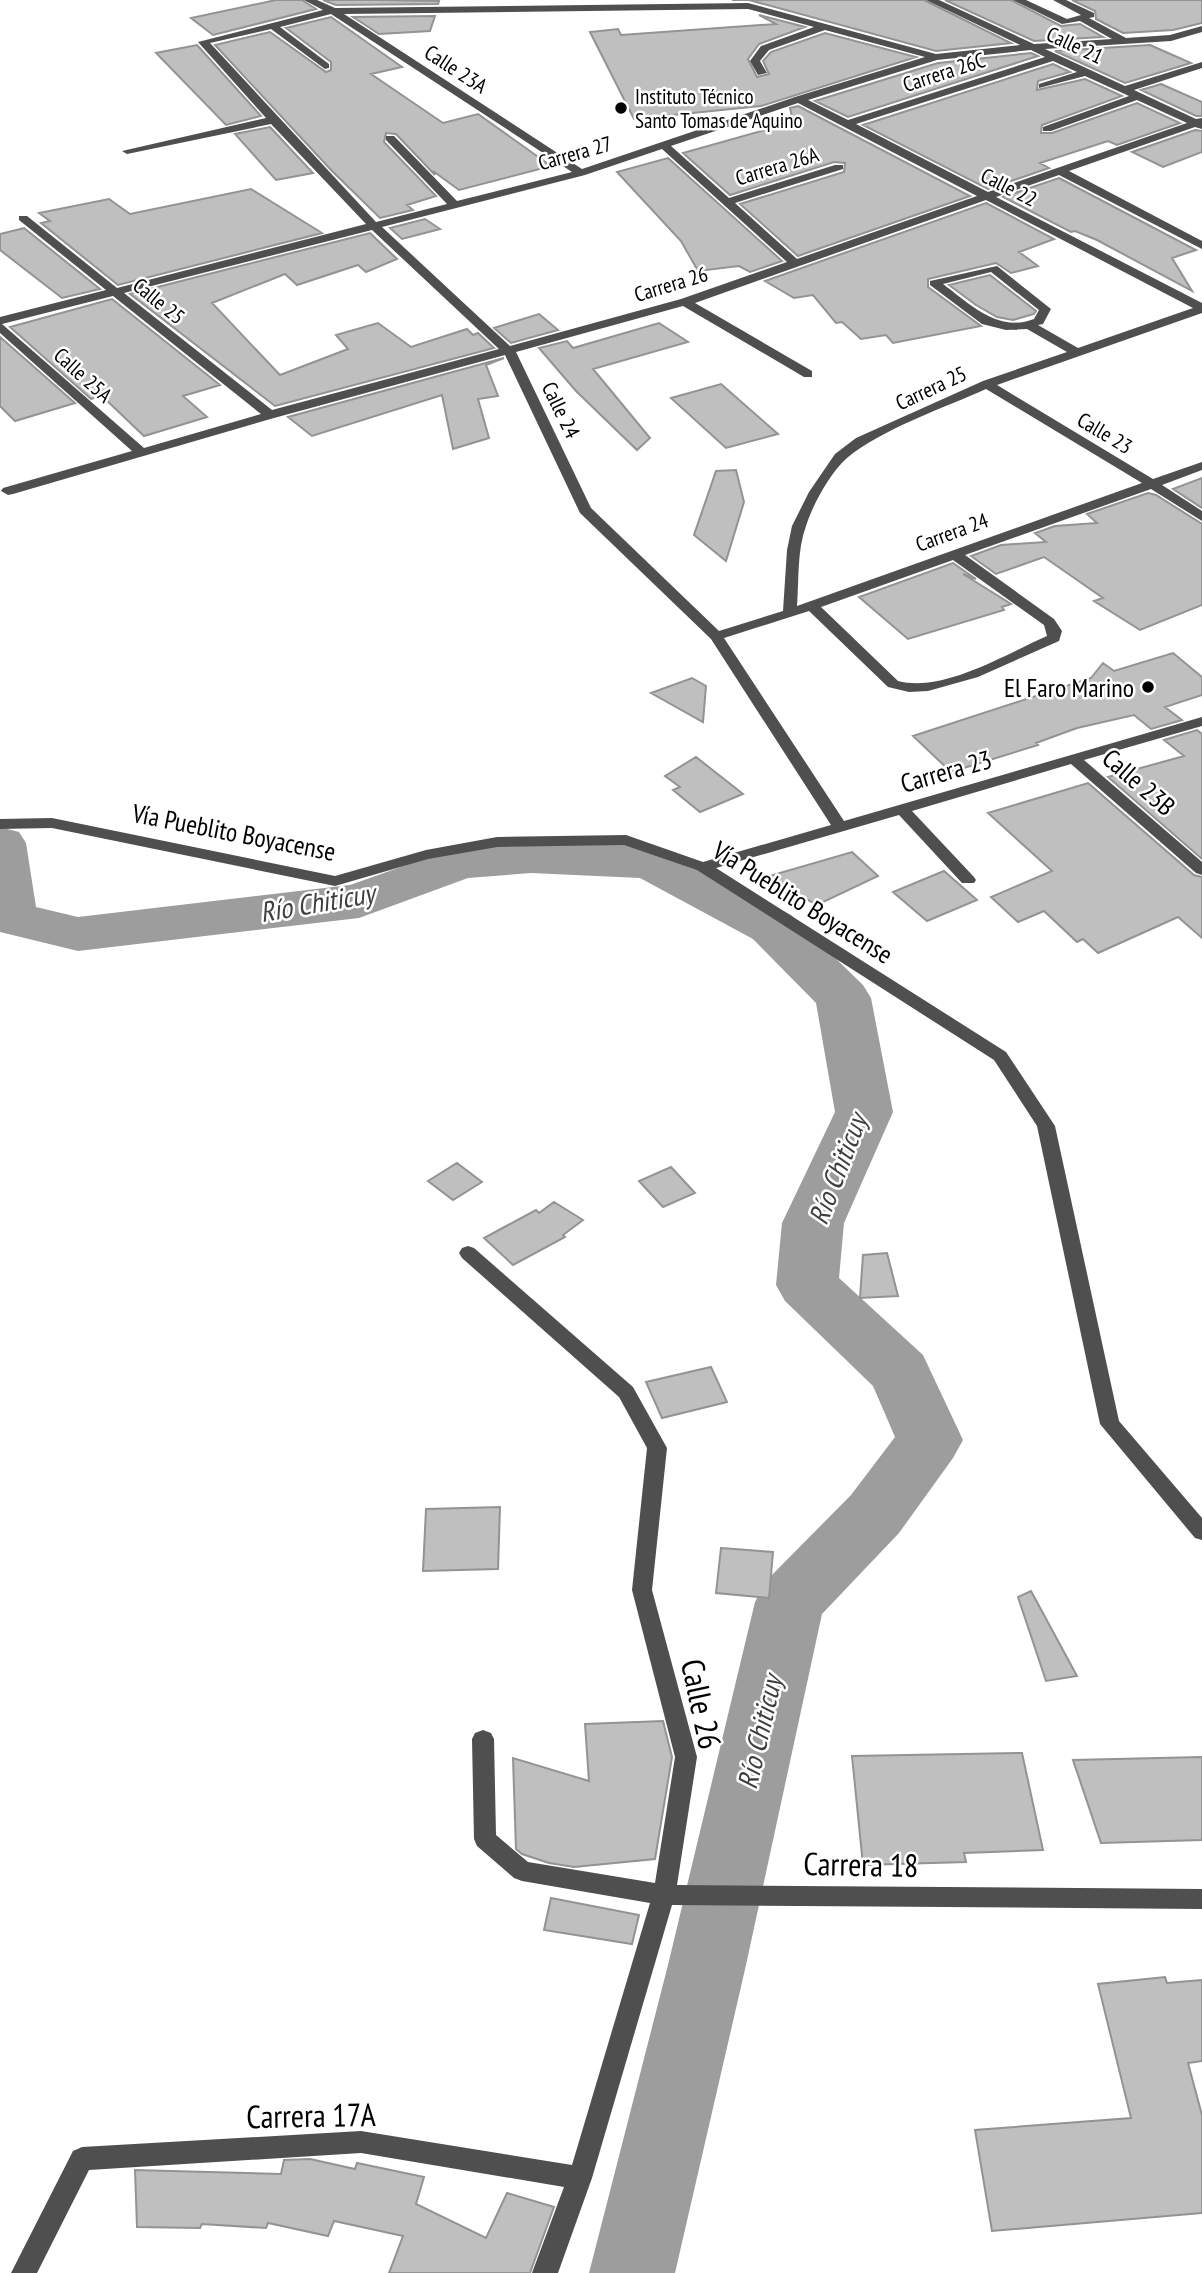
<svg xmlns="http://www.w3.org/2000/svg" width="1202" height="2273" font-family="'PT Sans Narrow',sans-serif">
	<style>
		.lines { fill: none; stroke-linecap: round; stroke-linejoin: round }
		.river { fill: #9d9d9d; fill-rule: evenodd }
		.building { fill: #bfbfbf; stroke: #939393; stroke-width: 2 }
		.minor { fill: #4f4f4f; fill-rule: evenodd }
		.poi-dot { fill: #000; stroke: #fff; stroke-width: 2.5 }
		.labels { text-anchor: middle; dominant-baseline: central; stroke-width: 5; stroke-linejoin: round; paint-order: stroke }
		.far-street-label { font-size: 21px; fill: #000; stroke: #fff }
		.far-poi-label { font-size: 21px; fill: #000; stroke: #fff; text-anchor: start }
		.poi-label { font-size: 26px; fill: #000; stroke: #fff; text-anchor: end }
		.street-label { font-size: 26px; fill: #000; stroke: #fff }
		.water-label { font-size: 28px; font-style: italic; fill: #3e3e3e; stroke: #fff }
		.near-street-label { font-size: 32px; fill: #000; stroke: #fff }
	</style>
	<rect width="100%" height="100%" fill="#fff"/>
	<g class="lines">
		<path class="river" d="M0,827L19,832L26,843L36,907L78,917L350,885L460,846L531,841L651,846L670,851L791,915L863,985L871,998L893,1112L844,1223L839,1278L923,1355L963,1440L953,1458L899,1533L822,1614L746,1965L675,2273H589L668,1965L755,1602L765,1582L851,1495L895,1437L873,1386L785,1301L776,1285L782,1223L835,1112L816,1003L753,939L640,878L531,873L468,878L359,918L78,951L0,932Z"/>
	</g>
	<path class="building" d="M276,0H302L316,9L213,35L191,18Z
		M323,0H378L439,1L438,4L336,5Z
		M732,0H924L1011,43L936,51L749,0Z
		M945,0H1011L1061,26L1080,24L1103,37L1034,41Z
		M1072,0H1202V23L1173,30L1123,33L1096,19L1095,11Z
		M759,15L805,27L759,44L748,59L757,77L769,74L763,61L771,52L825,33L916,57L761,106L634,119L590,32L618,29L621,35L776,24Z
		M435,16L430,31L379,34L353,17Z
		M331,17L402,67L371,74L443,123L478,114L551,166L459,190L433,171L435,175L396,134L386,133L384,142L436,196L407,205L413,210L380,218L332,171L215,45L270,32L326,72L331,70V62L286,28Z
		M197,45L261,116L226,125L156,53Z
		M1150,45L1191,63L1125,83L1055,51Z
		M1031,53L1038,56L848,117L815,101L938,63Z
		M1053,64L1070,72L1038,81L1037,90L1085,79L1122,96L1042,125L1041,133H1052L1137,103L1180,123L1117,145L1108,141L1040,163L1049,168L988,189L863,125Z
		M1161,84L1202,102V116H1196L1141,90Z
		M798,106L970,196L798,256L740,204L844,172L845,163L834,162L730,195L683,153L793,122L790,108Z
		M270,127L313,173L276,180L235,134Z
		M1195,130L1202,131V152L1163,167L1132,152Z
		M668,158L782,261L750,272L739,266L698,271L681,241L617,172Z
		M1059,178L1196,250L1172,258L1192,291L1097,240L1075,231L1071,232L1003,197Z
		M251,189L322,233L118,285L41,223L50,221L39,213L109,199L130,214Z
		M986,203L1054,239L1019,252L1038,266L1011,273L996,263L928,279V287L981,326L893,343L886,335L861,339L842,322L836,323L813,295L794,298L765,281Z
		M425,219L440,229L402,239L390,228Z
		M24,228L100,289L62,298L0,250V234Z
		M370,233L397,259L366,272L358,265L297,285L285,274L212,303L280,375L348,349L336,335L378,323L411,347L467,329L473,335L478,333L494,348L275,406L130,294Z
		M990,275L1036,311L1034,314L1013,320L997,317L976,305L949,285Z
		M112,299L220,385L183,396L207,417L144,436L102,396L91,399L10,327Z
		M539,314L558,330L511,343L494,328Z
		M659,323L688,342L593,369L650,438L637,450L576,391L539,348L567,341L573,348Z
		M0,337L75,403L15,421L0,406Z
		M504,358L486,365L498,396L478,399L489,438L453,449L442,395L312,436L288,417Z
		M721,384L778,434L726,448L671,398Z
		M736,470L744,502L726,561L694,535L716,471Z
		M1202,478V508L1173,489Z
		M1148,493L1156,495L1202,524V605L1140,630L1094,601L1103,598L1044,557L996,574L971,556L1001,545L1046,542L1035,533L1055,526L1097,523L1087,514Z
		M953,563L976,579L963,574L1011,604L1002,607L1004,610L908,639L859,597Z
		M1173,653L1202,677V695L1165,707L1182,720L1151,729L1134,715L1077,728L1036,743L1038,745L951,772L913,736L1091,678L1103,663L1114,671Z
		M692,678L706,686L703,722L651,693Z
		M1197,730L1202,734V859L1108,777L1184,756L1164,740Z
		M696,757L743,794L700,812L673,790L680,787L665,776Z
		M1088,783L1194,875L1202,877V938L1178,917L1098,953L1083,939L1077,942L1044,911L1018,922L991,897L1052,871L988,813Z
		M852,852L878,876L817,905L766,877Z
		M944,871L977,900L927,921L893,892Z
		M457,1163L482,1182L453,1200L428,1181Z
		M671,1167L695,1193L663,1207L639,1181Z
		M554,1202L583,1220L563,1235L565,1237L513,1265L484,1238L536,1210L539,1213Z
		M887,1253L898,1296L860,1298L863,1255Z
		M711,1367L727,1402L662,1418L646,1382Z
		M500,1507L498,1569L423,1571L426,1509Z
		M721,1548L773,1552L769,1598L716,1593Z
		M1031,1591L1077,1676L1046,1681L1018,1597Z
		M663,1721L672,1757L655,1859L574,1867L549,1863L522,1854L516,1849L513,1758L589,1781L585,1724Z
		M1022,1753L1043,1850L964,1853L966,1862L863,1865L852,1756Z
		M1202,1757V1840L1101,1843L1073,1760Z
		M551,1898L639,1915L632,1944L544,1930Z
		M1165,1977L1167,1983L1202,1980V2061L1188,2063L1202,2115V2213L992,2231L975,2130L1131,2118L1098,1984Z
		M310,2159L355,2169L357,2163L424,2177L416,2204L486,2238L507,2193L554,2207L530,2273H389L403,2236L334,2221L328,2236L268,2223L266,2228L202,2224L200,2228L137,2227L135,2170L281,2174L284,2160Z"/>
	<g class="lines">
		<path class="minor" d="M304,0H317L335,8L748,3L936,54L1020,45L926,0H939L1034,44L1112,39L1080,21L1062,24L1013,0H1026L1067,19L1081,15L1053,0H1066L1094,13V17L1089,18L1126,38L1170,35L1202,26V32L1171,41L1045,49L1125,86L1202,62V68L1134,90L1196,119L1202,118V129L1195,127L1069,171L1202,241V249L1059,175L996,197L1202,303V313L997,385L1153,479L1202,462V470L1162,485L1202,511V521L1151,489L965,555L1054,619L1062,631L1059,641L978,677L928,691L909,692L888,687L809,611L724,638L844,821L1202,717V726L1084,760L1202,862V875L1196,873L1071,764L912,811L974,877L976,880L974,883H962L899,815L716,868L1006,1052L1055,1126L1119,1421L1202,1518V1540L1195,1538L1100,1424L1037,1126L994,1060L697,870L624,845L497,847L428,859L335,886L52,828L0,829V819L52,818L335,876L426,850L497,837L626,835L703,862L831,825L711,639L580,513L505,355L274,418L13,494L8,495L1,491L3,488L132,451L0,333V317L106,290L19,220V216H27L117,288L366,224L271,124L127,154L122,151L266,118L198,42L323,10ZM748,9L814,27L761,46L750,61L758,75L767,73L760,61L769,50L825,30L925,57L795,97L582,169L344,14ZM331,14L572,172L457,201L394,136H386V140L447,204L376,222L210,43L271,29L325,69L329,68V64L280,27ZM1031,50L1045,57L848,120L808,100L937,60ZM1053,61L1077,72L1039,84V88L1085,76L1129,96L1043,127V131H1051L1137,100L1187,123L988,192L856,124ZM798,103L977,196L797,259L735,203L843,169V165H835L729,198L671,146ZM662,149L787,262L681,299L510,346L382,227L585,175ZM986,200L1193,308L1078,348L1038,325L1043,324L1051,309L997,266L930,281V285L982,324L1006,330L1027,329L1067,352L983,381L856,438L835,454L809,492L792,526L787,550L783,611L719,631L591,508L516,352L683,306L804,377H812V371L695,303ZM372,230L499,349L272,410L124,293ZM991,272L1039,310L1034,319C998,333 970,304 943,284ZM113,296L261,414L144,448L2,324ZM986,389L1142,483L797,606C799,580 797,550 806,526C813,504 830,473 847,458C880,430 946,407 986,389ZM953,560L1044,625L1047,636C1006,654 943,693 898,681L821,607Z
			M468,1246L474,1248L633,1387L667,1448L652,1590L697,1757L677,1885L1202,1889V1909L672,1905L592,2178L558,2273H532L564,2187L361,2153L89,2170L37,2273H11L73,2151L82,2147L361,2131L572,2165L650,1903L522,1881L514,1878L477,1846L474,1839L472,1739L475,1733L483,1730L491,1733L494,1739L496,1835L528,1862L655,1883L675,1757L632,1590L647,1448L619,1397L462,1258L459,1253L462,1248Z"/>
	</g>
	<g class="poi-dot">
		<circle cx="621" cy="108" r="7"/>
		<circle cx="1148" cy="687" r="7"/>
	</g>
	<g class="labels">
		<g class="far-street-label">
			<text transform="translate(1075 45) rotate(25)">Calle 21</text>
			<text transform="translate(456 69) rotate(33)">Calle 23A</text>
			<text transform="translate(944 72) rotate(-18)">Carrera 26C</text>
			<text transform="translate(575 153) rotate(-16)">Carrera 27</text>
			<text transform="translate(777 166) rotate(-17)">Carrera 26A</text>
			<text transform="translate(1009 187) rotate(27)">Calle 22</text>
			<text transform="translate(671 284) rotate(-17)">Carrera 26</text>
			<text transform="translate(159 301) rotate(39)">Calle 25</text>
			<text transform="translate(83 375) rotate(42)">Calle 25A</text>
			<text transform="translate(931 388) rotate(-25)">Carrera 25</text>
			<text transform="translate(561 410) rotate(64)">Calle 24</text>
			<text transform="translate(1105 433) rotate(31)">Calle 23</text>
			<text transform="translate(952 532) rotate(-20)">Carrera 24</text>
		</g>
		<g class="far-poi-label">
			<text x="635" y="96">Instituto Técnico<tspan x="635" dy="24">Santo Tomas de Aquino</tspan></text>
		</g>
		<g class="poi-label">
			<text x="1134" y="687">El Faro Marino</text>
		</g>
		<g class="street-label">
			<text transform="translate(946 771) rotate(-16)">Carrera 23</text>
			<text transform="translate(1139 782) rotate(41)">Calle 23B</text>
			<text transform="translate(234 832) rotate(11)">Vía Pueblito Boyacense</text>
			<text transform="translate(803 902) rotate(32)">Vía Pueblito Boyacense</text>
		</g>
		<g class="water-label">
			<text transform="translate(317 902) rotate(-10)">Río Chiticuy</text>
			<text transform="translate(837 1169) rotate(-69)">Río Chiticuy</text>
			<text transform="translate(759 1732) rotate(-77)">Río Chiticuy</text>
		</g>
		<g class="near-street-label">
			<text transform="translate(702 1704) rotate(78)">Calle 26</text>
			<text transform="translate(861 1864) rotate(1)">Carrera 18</text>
			<text transform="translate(311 2115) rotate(-1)">Carrera 17A</text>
		</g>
	</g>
</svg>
